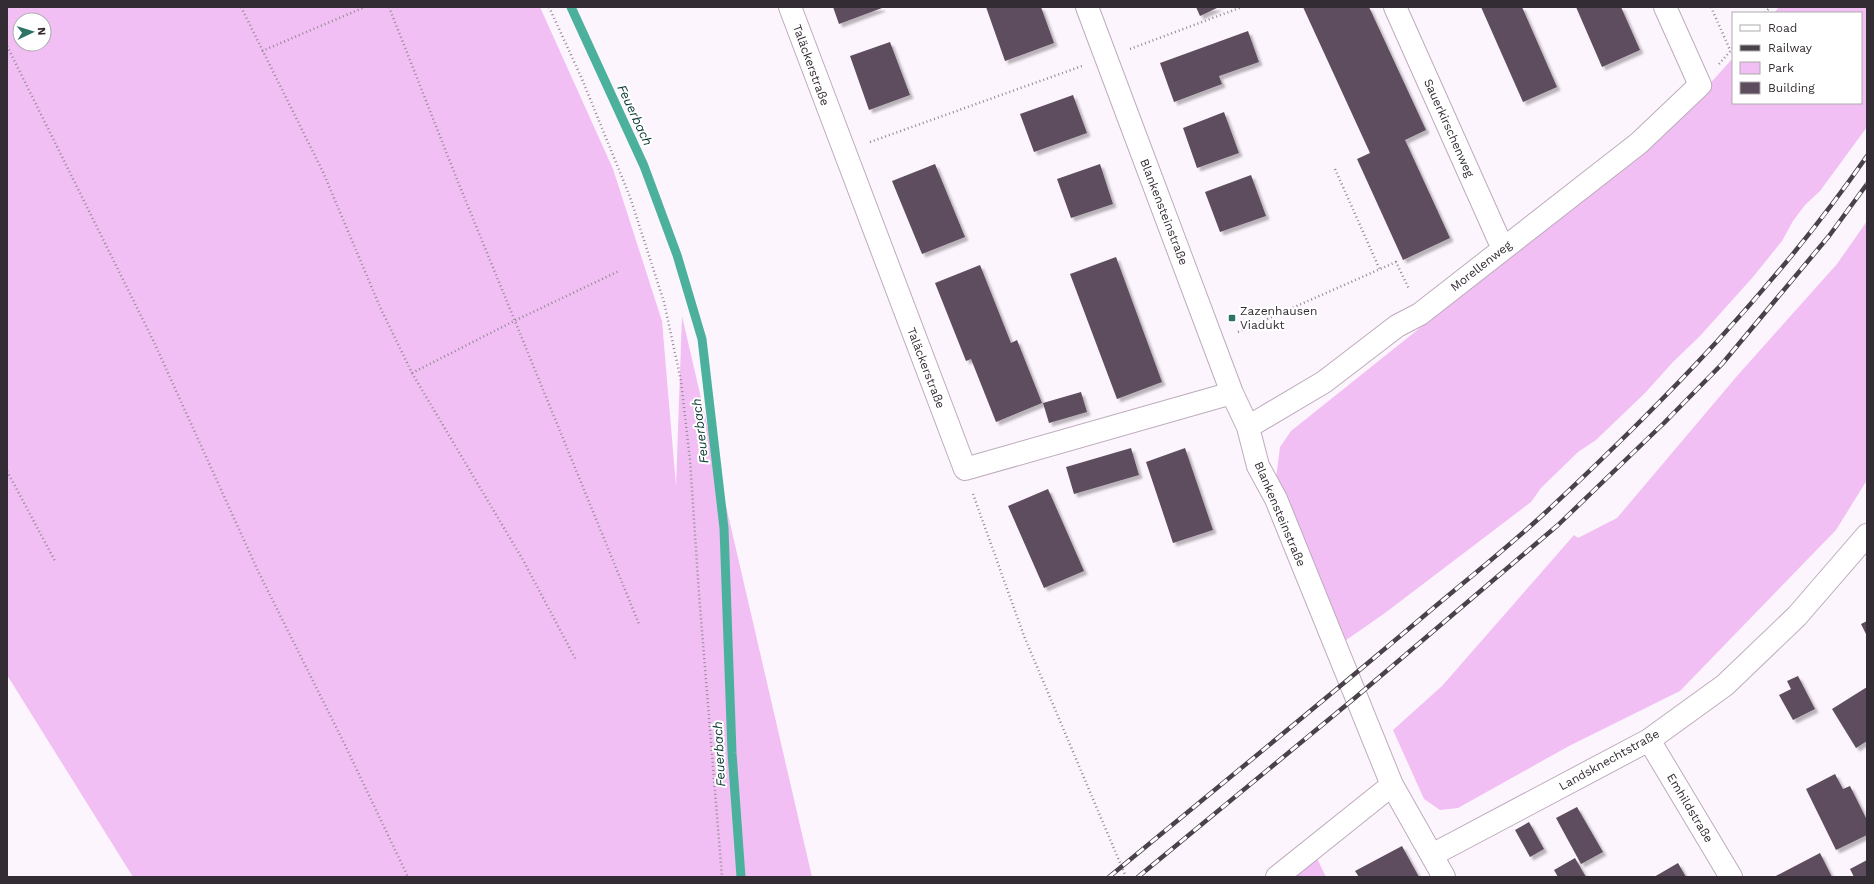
<svg xmlns="http://www.w3.org/2000/svg" width="1874" height="884" font-family="'Work Sans',sans-serif">
	<style>
		.green { fill: #f1bff3; fill-rule: evenodd }
		.lines { fill: none; stroke-linecap: round; stroke-linejoin: round }
		.stream { stroke: #4bb19d; stroke-width: 9 }
		.building { fill: #5d4d5e; filter: url(#shadow) }
		.minor-casing { stroke: #bdabbd; stroke-width: 24 }
		.path { stroke: #918991; stroke-width: 2.5; stroke-dasharray: 1 3; stroke-linecap: butt }
		.minor { stroke: #fff; stroke-width: 22 }
		.rail-casing { stroke: #4a424a; stroke-width: 4.5 }
		.rail { stroke: #fff; stroke-width: 3; stroke-dasharray: 9; stroke-linecap: butt }
		.poi-dot { fill: #2f7366; stroke: #fff; stroke-width: 1.5 }
		.labels { text-anchor: middle; dominant-baseline: central; stroke-width: 4; stroke-linejoin: round; paint-order: stroke }
		.street-label { font-size: 12px; fill: #342c34; stroke: #fff }
		.poi-label { font-size: 12px; fill: #342c34; stroke: #fff; text-anchor: start }
		.water-label { font-size: 13px; font-style: italic; fill: #07372f; stroke: #fff }
	</style>
	<defs>
		<filter id="shadow"><feDropShadow dx="3.5" dy="3.5" stdDeviation="1" flood-color="#0004"/></filter>
	</defs>
	<rect width="100%" height="100%" fill="#fdf5fd"/>
	<path class="green" d="M7,7H540L613,169L662,321L676,486L682,316L812,877H133L7,675ZM20,20H44V44H20Z
		M1779,7H1867V127L1820,191L1805,205L1793,221L1782,241L1753,277L1700,336L1673,362L1645,393L1596,440L1578,452L1541,488L1531,502L1385,613L1342,643L1276,478L1280,447L1291,431L1670,128L1733,58V103H1861V13H1774Z
		M1867,221V480L1836,530L1680,691L1569,746L1458,808L1440,810L1424,799L1393,730L1442,686L1574,535L1578,538L1617,518L1737,376L1837,264Z
		M1315,854L1326,877H1286Z"/>
	<g class="lines">
		<path class="stream" d="M571,7L644,166L677,255L702,339L724,528L732,753L741,877"/>
	</g>
	<path class="building" d="M833,7H881L882,8L839,24Z
		M986,7H1041L1054,43L1005,61Z
		M1196,7H1219L1200,16Z
		M1303,7H1369L1426,130L1405,140L1450,238L1403,260L1357,159L1370,153Z
		M1481,7H1522L1557,87L1523,102Z
		M1576,7H1621L1640,50L1602,67Z
		M1248,31L1259,62L1219,76L1222,84L1174,102L1160,63Z
		M890,42L910,95L869,110L850,56Z
		M1073,95L1087,133L1034,152L1020,114Z
		M1224,112L1239,153L1197,168L1183,128Z
		M935,164L965,237L922,254L892,181Z
		M1100,164L1113,204L1071,218L1057,179Z
		M1251,175L1266,216L1220,232L1205,192Z
		M1116,257L1162,382L1117,399L1070,274Z
		M980,265L1011,343L1017,340L1042,403L996,422L971,359L966,361L935,283Z
		M1081,392L1087,412L1049,423L1043,403Z
		M1131,448L1139,475L1074,494L1066,467Z
		M1185,448L1213,530L1173,543L1146,462Z
		M1048,489L1084,571L1044,588L1008,506Z
		M1867,621V636L1861,624Z
		M1798,676L1815,709L1793,720L1779,695L1791,689L1787,681Z
		M1867,687V741L1856,748L1832,709Z
		M1835,774L1843,789L1850,786L1867,820V835L1836,850L1806,789Z
		M1577,807L1603,852L1581,864L1556,818Z
		M1529,822L1544,849L1530,857L1515,830Z
		M1402,846L1419,877H1359L1355,871Z
		M1820,853L1832,877H1774Z
		M1575,858L1586,877H1558L1554,870Z
		M1867,860V877H1854L1850,869Z
		M1678,863L1686,877H1654Z"/>
	<g class="lines">
		<g class="minor-casing">
			<path id="minor" d="M790,7L965,469L1232,393
				M1087,7L1232,393L1248,427L1258,466L1276,499L1392,785L1444,877
				M1395,7L1503,249
				M1248,427L1324,382L1397,326L1420,314L1639,143L1700,85L1665,7
				M1649,740L1731,877
				M1432,855L1649,740L1725,685L1797,616L1867,535
				M1277,877L1392,785"/>
		</g>
		<path class="path" d="M241,7L323,172L380,307L412,373L523,560L576,660
			M389,7L458,182L639,624
			M549,7L582,79L630,197L664,302L681,381L690,460L699,594L722,877
			M1711,7L1730,50
			M1765,13L1770,7
			M7,46L153,340L258,571L345,745L408,877
			M1130,49L1242,7
			M262,51L365,7
			M1719,64L1733,48
			M870,142L1082,66
			M1335,169L1380,270
			M1238,332L1396,262L1409,289
			M412,373L514,321L619,271
			M7,471L55,561
			M973,494L1024,636L1126,877"/>
		<use href="#minor" class="minor"/>
		<g class="rail-casing">
			<path id="rail" d="M1109,877C1212,792 1316,707 1418,621C1460,585 1505,550 1546,512C1663,403 1776,287 1867,156
				M1138,877L1356,697L1558,525L1664,423L1722,364L1829,236L1867,184"/>
		</g>
		<use href="#rail" class="rail"/>
	</g>
	<rect class="poi-dot" x="1228" y="314" width="8" height="8" rx="2"/>
	<g class="labels">
		<g class="street-label">
			<text transform="translate(811 65) rotate(70)">Taläckerstraße</text>
			<text transform="translate(1449 128) rotate(66)">Sauerkirschenweg</text>
			<text transform="translate(1164 212) rotate(69)">Blankensteinstraße</text>
			<text transform="translate(1481 266) rotate(-38)">Morellenweg</text>
			<text transform="translate(926 368) rotate(69)">Taläckerstraße</text>
			<text transform="translate(1280 514) rotate(67)">Blankensteinstraße</text>
			<text transform="translate(1609 760) rotate(-29)">Landsknechtstraße</text>
			<text transform="translate(1690 808) rotate(59)">Emhildstraße</text>
		</g>
		<g class="poi-label">
			<text x="1240" y="311">Zazenhausen<tspan x="1240" dy="14">Viadukt</tspan></text>
		</g>
		<g class="water-label">
			<text transform="translate(635 115) rotate(65)">Feuerbach</text>
			<text transform="translate(700 431) rotate(-97)">Feuerbach</text>
			<text transform="translate(719 754) rotate(-93)">Feuerbach</text>
		</g>
	</g>
	<rect width="1874" height="884" fill="none" stroke="#342c34" stroke-width="16"/>
	<rect x="1732" y="12" width="130" height="92" fill="#ffffff" stroke="#aeabae"/>
	<rect x="1740" y="25" width="20" height="6" fill="#ffffff" stroke="#aeabae"/>
	<text x="1768" y="32" font-size="12" fill="#342c34">Road</text>
	<rect x="1740" y="45" width="20" height="6" fill="#4a424a" stroke="#aeabae"/>
	<text x="1768" y="52" font-size="12" fill="#342c34">Railway</text>
	<rect x="1740" y="62" width="20" height="12" fill="#f1bff3" stroke="#aeabae"/>
	<text x="1768" y="72" font-size="12" fill="#342c34">Park</text>
	<rect x="1740" y="82" width="20" height="12" fill="#5d4d5e" stroke="#aeabae"/>
	<text x="1768" y="92" font-size="12" fill="#342c34">Building</text>
	<g transform="translate(32 32) rotate(86)"><circle r="19" fill="#ffffff" stroke="#aeabae"/>
	<path d="M0-3L7 15L0 10L-7 15Z" fill="#2f7366"/>
	<text y="-6" font-size="11" font-weight="bold" text-anchor="middle" fill="#342c34">N</text>
	</g>
</svg>
